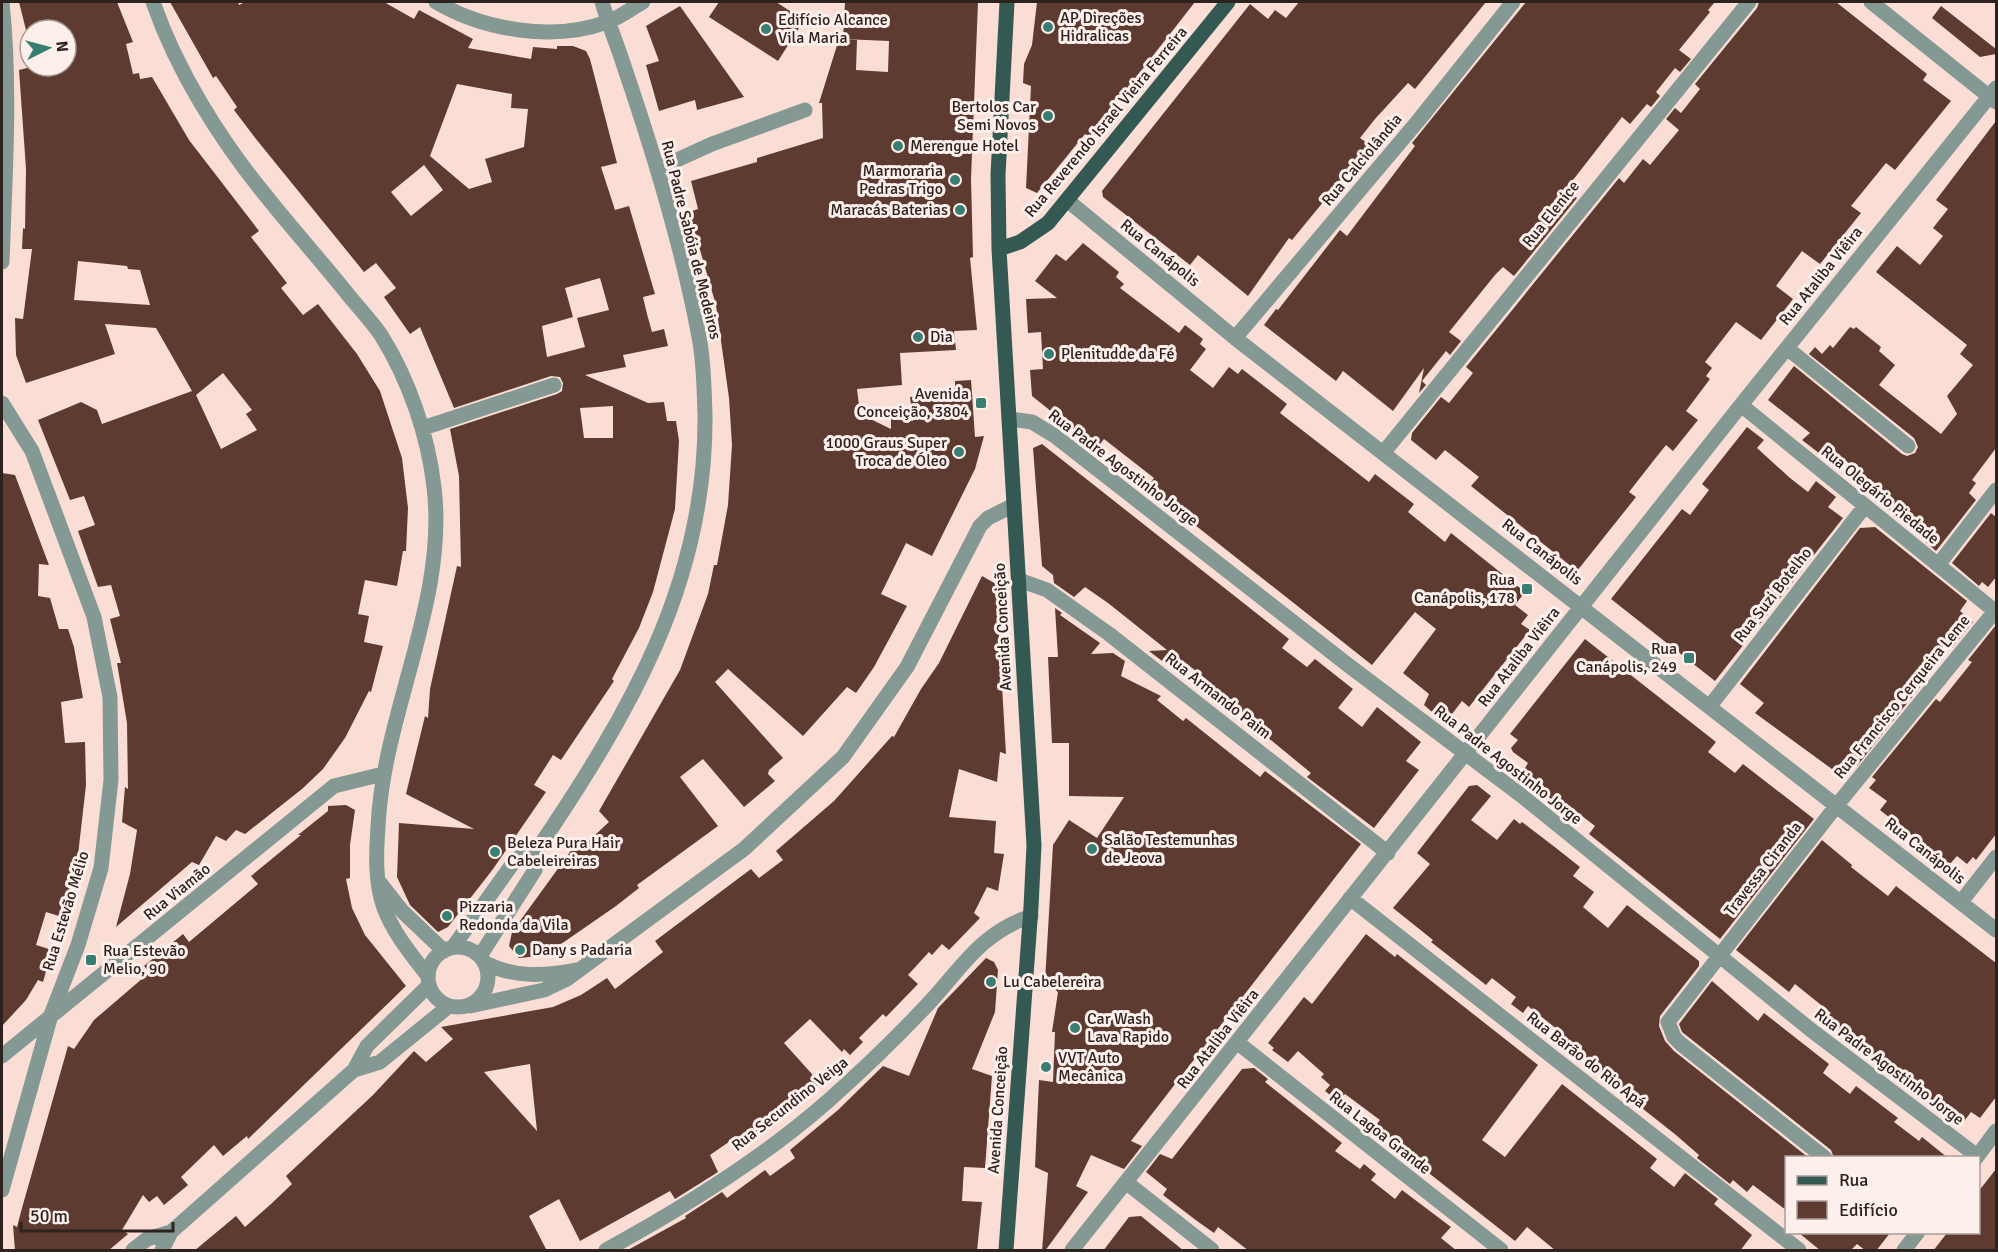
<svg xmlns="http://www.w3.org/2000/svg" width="1998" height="1252" font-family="Signika,sans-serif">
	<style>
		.building { fill: #5e3b31; fill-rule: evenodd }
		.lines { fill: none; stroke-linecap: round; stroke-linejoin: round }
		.minor { stroke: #849894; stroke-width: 15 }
		.major { stroke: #335952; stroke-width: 15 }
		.poi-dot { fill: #397e73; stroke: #fdefeb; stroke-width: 2 }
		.labels { text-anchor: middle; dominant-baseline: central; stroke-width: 6; stroke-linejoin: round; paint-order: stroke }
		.poi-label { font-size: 16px; fill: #2e221e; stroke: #fdefeb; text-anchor: start }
		.street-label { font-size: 16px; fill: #2e221e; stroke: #fdefeb }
	</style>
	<rect width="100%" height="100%" fill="#faded6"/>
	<path class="building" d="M19,2H117L133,42L126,44L133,74L139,73L140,79L152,77L189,140L259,231L251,237L287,283L281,288L303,315L318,304L357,354L380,391L402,458L408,508L406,551H403L397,586L365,580L358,614L369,616L364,642L383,646L371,692L369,691L345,738L323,769L302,789L245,834L236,830L226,841L216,836L199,865L192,862L116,927L130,874L137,830L122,822L125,787L128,789L127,723L117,663H121L110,619L120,616L111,585L98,587L78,531L95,525L84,496L70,500L38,420L81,402L97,410L102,424L192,391L156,328L105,324L115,354L26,383L16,355L15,318L23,319L32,249H22L23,228L25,229L26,169L19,70L35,66H66V30H26ZM78,261L127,266L128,269L140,270L150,305L74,300ZM223,373L252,410L246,414L257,430L221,449L196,395Z
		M170,2H238L239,5L245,2H384L414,19L419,10L473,39L468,48L531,59L533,47L557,49V46H573L586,51L590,59L617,163L601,167L615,210L629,206L655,294L643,297L647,314L652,332L664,329L668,346L623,355L626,367L585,375L648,403L664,402L667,421H676L679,441L675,509L653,592L639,628L612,679L614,681L561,760L553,755L534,785L546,792L493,869L448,927L438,932L410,905L397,877L399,823L474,829L406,794L425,716L428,718L430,689L457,566L461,567L459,476L450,429L557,394L562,391L563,383L560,377L551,376L454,408L420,327L410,334L384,297L396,288L376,263L364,272L256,139L234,110L237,107L216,76L213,78ZM457,84L512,94L511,108L528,109L524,147L485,159L492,182L469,189L430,156ZM424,165L443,190L411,216L391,192ZM600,278L609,310L577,318L585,347L547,357L542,326L573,317L565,288ZM613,406V438H584L580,408Z
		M719,2H776L804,20L778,61L709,17Z
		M845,2H978L971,179L973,257L970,258L977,330L954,331L956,350L900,353L902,385L857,389L860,414L891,429V419L913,421L910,397L940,395V389L955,388V381L971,380L975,437L984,436L975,469L932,556L906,543L881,594L907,606L874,667L856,693L847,687L803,736L728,669L715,682L783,758L769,770L768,774L775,781L744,807L703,759L680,777L718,826L637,885L639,888L616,906L564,942L539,956L519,958L509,946L512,932L578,841L583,846L609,822L599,811L680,670L708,594L714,565H717L728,505L732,445L729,398L716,305L689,212L698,209L691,181L757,162V158L823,138L822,103H819L839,39L857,40L856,70L888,72L889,41L843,39Z
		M1037,2H1195L1090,136L1085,134L1037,193L1026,188L1031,86L1023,83L1024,64L1032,45Z
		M1299,2H1486L1415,89L1408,83L1375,119L1360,138L1370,145L1292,240L1289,238L1248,296L1198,255L1190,265L1103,197L1102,191L1250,4L1268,19L1275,10L1286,18Z
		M1526,2H1715L1708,10L1710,12L1679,50L1691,59L1680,72L1675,68L1656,92L1660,96L1651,107L1647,104L1630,124L1622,117L1566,189L1577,198L1514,276L1503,267L1495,275L1449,332L1461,341L1450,355L1446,351L1422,381L1426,385L1419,393L1424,368L1393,411L1343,371L1336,381L1264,325L1276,309L1278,310L1340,230L1347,236L1415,146L1412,143Z
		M1759,2H1836L1927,74L1923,80L1951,101L1895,170L1886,163L1851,206L1861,213L1820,264L1802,251L1776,286L1793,299L1761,340L1736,322L1705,362L1712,368L1706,376L1710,379L1686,411L1698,420L1673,451L1666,445L1654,460L1629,492L1636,497L1577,571L1471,486L1479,477L1445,450L1436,460L1411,440L1412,433L1441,397L1449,403L1473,373L1466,367L1619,178L1624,183L1643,159L1650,165L1679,130L1666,119L1675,108L1681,113L1700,89L1695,84L1757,8Z
		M680,6L720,63L744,97L697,110L695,100L659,111L646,65L659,61L646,26Z
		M1941,6L1996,49V54L1980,57L1932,18Z
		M1996,121V448L1972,480L1976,483L1969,493L1976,500L1936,551L1875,497L1881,489L1835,452L1828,460L1802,440L1810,433L1768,400L1794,366L1902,454L1907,456L1915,453L1918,447L1914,438L1809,354L1815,347L1822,354L1830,345L1833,348L1850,327L1854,329L1856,327L1881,347L1879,351L1895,365L1879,385L1941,434L1957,414L1947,396L1973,365L1960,354L1967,345L1876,272L1897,246L1920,265L1943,236L1933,228L1948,209L1936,200Z
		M1083,243L1119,272L1116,277L1124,284L1120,288L1179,333L1185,325L1203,339L1200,344L1206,349L1190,370L1213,388L1229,367L1238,374L1242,369L1287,404L1280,413L1369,482L1375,474L1414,504L1408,512L1445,542L1451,533L1525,592L1515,605L1528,615L1521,624L1530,630L1469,707L1462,701L1445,723L1424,705L1429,694L1403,673L1436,629L1415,612L1372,665L1147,487L1154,478L1104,439L1097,448L1032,396L1030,370L1043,369L1041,332L1028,333L1026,299L1057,298L1035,281L1056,254L1066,261Z
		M1747,427L1764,440L1757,448L1790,478L1808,492L1816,481L1836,497L1828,507L1843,518L1715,681L1611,599L1682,509L1690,515L1709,490L1702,484Z
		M1042,444L1289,639L1282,648L1307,667L1315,659L1353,689L1338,708L1362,727L1377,707L1421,742L1406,761L1419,770L1374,828L1307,777L1311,773L1260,731L1261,729L1202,684L1206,679L1182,660L1176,667H1170L1149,651L1167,650L1108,603L1085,587L1074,597L1054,583L1053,575L1042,566L1033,448Z
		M2,473L15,475L49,565L39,564L38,596L50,598L59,629H68L74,647L83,698L61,702L65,743L85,742L86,785L78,855L62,917L46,912L36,945L52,950L43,982L38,980L26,1000L2,1026Z
		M1991,513L1996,517V577L1988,587L1982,582L1979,586L1952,563Z
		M1875,527L1967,601L1960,611L1973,622L1952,648L1946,643L1915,683L1920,687L1857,766L1848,759L1836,772L1755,713L1764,703L1740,684L1860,528Z
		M982,576L996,584L1006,754L1000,752L997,782L959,769L949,817L996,821L994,853L1004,854L998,891L987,887L974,913L980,918L949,950L942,944L932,955L929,952L908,975L918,984L886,1017L883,1014L859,1038L863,1042L850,1055L844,1049L842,1052L810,1019L784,1043L820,1083L772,1127L742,1146L736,1137L710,1155L718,1172L675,1199L670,1191L580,1241L559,1199L529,1216L547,1251H194L236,1216L245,1227L271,1204L292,1184L286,1176L373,1095L414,1051L426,1062L453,1039L441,1027L553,1007L581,995L607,978L615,989L663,952L655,941L751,869L759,878L783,860L776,851L834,801L892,736L894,737L921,689L939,663ZM530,1064L537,1131L484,1072Z
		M1055,608L1062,613L1060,615L1100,643L1091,654L1113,653L1125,661L1121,676L1161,696L1157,700L1183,721L1186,718L1260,777L1265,771L1361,844L1131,1141L1142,1146L1124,1169L1091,1155L1076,1186L1088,1192L1045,1251H1042L1048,1173L1035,1167L1039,1080L1053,1082L1055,1032H1052L1058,992L1045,981L1053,845L1069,820L1097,838L1124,797L1069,796V743H1052L1048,657H1058Z
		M1996,625V834L1976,860L1973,857L1967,864L1957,856L1949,865L1880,810L1887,801L1869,788L1876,780L1872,777L1936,699L1940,702L1972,662L1968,660Z
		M1585,639L1716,742L1708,752L1735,773L1743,764L1814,819L1720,939L1589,834L1595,826L1569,806L1565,812L1522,773L1528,763L1513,752L1511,748L1518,740L1510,734Z
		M1477,785L1491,796L1471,820L1497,840L1514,819L1520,824L1522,822L1556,848L1580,867L1573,876L1594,892L1583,907L1608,928L1627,905L1699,961V966L1660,1016L1659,1026L1665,1041L1674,1051L1809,1158H1786V1210L1753,1185L1747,1192L1733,1180L1730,1184L1697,1158L1699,1155L1676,1135L1557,1041L1563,1034L1528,1006L1523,1013L1511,1004L1516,997L1492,978L1486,985L1431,942L1433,940L1393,908L1430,864L1417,853L1469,786Z
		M346,805L355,810L350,845V878L346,879L352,908L365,935L406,986L248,1139L247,1136L223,1156L214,1145L181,1177L188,1185L164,1205L157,1196L149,1202L143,1195L122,1230L128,1234L108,1251H15L13,1225L17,1227L22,1208L68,1046L74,1049L94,1020L150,972L144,966L183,934L189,942L258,884L251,876L301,835H298L328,811V806Z
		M1822,840L1852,865L1851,867L1888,896L1896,886L1996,963V1097L1980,1118L1971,1112L1962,1124L1957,1120L1953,1123L1926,1102L1929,1098L1897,1073L1895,1077L1824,1021L1831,1013L1795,984L1789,992L1736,950Z
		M1366,934L1395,957L1397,954L1538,1065L1482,1140L1505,1157L1562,1084L1657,1159L1650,1168L1674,1187L1685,1173L1718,1199L1714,1204L1752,1235L1740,1251H1556L1527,1227L1515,1241L1373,1129L1380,1120L1345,1094L1338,1101L1325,1091L1330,1085L1321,1077L1324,1074L1298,1051L1288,1062L1272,1050L1274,1048L1268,1043L1304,997L1312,1004Z
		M986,958L994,962L998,970L995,1012L972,1069L992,1076L985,1168L964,1167L962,1201L982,1202L977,1251H626L686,1218L685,1216L722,1192L727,1198L765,1170L770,1176L795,1158L790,1150L838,1110L883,1066L909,1076L938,1008Z
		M1712,981L1758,1021L1764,1013L1829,1064L1823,1073L1850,1094L1856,1086L1898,1118L1894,1122L1919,1141L1922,1137L1948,1158H1834L1831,1150L1682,1032L1679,1024Z
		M1254,1068L1268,1079L1265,1082L1342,1143L1335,1151L1360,1169L1364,1164L1376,1174L1371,1180L1395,1199L1402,1190L1451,1227L1441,1238L1457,1251H1249L1218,1227L1214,1233L1197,1221L1163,1195L1167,1189L1146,1172L1160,1154L1172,1159L1242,1069Z
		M1996,1169V1251H1933L1947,1233H1978V1192Z
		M1141,1216L1152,1225L1184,1251H1103L1129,1217Z
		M1799,1233H1890L1876,1251H1866L1857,1244L1850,1251H1821Z"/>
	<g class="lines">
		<path class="minor" d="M153,2C177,71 220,140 267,197C294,231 323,263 350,297C360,309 372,322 381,335C409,380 428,435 434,487C448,601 383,713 378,827C376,854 375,883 384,908C394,934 411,954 428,976
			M436,2C484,30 553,42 607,22C619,18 632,8 643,2
			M1871,2L1996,102
			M657,169L712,144L805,110
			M1067,200L1235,338L1996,930
			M2,262C5,176 11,87 2,2
			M1235,338L1418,121L1513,2
			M1787,348L1908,446
			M2,403L32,451L94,617L110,697L111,780L101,868L78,945L51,1015L2,1190
			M1741,405L1996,612
			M1009,419L1032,422L1055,436L1348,665L1522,796L1811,1030L1977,1156
			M423,428L554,385
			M1384,452L1749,2
			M1938,565L1996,490
			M1019,580L1047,590L1109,634L1388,853
			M1710,706L1865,506
			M380,883L402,911L444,951
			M1350,898L1799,1250
			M1961,902L1996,857
			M428 977a30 30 0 1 1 60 0a30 30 0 1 1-60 0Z
			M453,947L516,859L537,850
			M480,956L535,870L537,850C628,715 707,583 705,414C704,388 704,362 699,337C682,245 654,154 624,66C617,44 608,23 602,2
			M485,963C515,978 544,976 576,970
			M470,1006L544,990L567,979L744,849L843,757L907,667L980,526L988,518L1014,505
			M1238,1043L1501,1250
			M2,1056L334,786L383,774
			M354,1070L380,1062L449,1006
			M1825,1158L1681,1044L1674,1037L1668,1022L1837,805L1995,611
			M1976,1158L1996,1131
			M1127,1183L1212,1250
			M133,1250L147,1239L171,1232L354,1070L367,1046L429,985
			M162,1250L171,1232
			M606,1250C683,1208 761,1160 828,1101C863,1070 897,1037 929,1003C963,966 981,933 1031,916
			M1072,1250L1741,405L1996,88
			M1904,1250L1918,1232"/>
		<path class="major" d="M999,249L1020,242L1048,223L1228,2
			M1006,1250L1031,907L1034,845L999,249L998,175L1007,2"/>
	</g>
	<g class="poi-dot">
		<circle cx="1048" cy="27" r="6"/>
		<circle cx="766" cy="29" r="6"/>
		<circle cx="1048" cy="116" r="6"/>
		<circle cx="898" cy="146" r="6"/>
		<circle cx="955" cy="180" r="6"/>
		<circle cx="960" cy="210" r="6"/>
		<circle cx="918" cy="337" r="6"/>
		<circle cx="1049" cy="354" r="6"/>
		<rect x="975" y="397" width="12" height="12" rx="3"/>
		<circle cx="959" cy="452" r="6"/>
		<rect x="1521" y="583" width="12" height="12" rx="3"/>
		<rect x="1683" y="652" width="12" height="12" rx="3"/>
		<circle cx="1092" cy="849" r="6"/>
		<circle cx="495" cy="852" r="6"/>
		<circle cx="447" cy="916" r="6"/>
		<circle cx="520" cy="950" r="6"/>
		<rect x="85" y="954" width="12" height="12" rx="3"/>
		<circle cx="991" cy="982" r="6"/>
		<circle cx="1075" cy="1028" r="6"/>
		<circle cx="1046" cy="1067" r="6"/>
	</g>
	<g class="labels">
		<g class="poi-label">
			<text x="1060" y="18">AP Direções<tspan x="1060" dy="18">Hidralicas</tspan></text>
			<text x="778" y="20">Edifício Alcance<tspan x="778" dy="18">Vila Maria</tspan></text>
			<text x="1036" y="107" text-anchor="end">Bertolos Car<tspan x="1036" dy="18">Semi Novos</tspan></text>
			<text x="910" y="146">Merengue Hotel</text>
			<text x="943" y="171" text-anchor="end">Marmoraria<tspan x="943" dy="18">Pedras Trigo</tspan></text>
			<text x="948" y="210" text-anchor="end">Maracás Baterias</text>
			<text x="930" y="337">Dia</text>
			<text x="1061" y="354">Plenitudde da Fé</text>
			<text x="969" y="394" text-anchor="end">Avenida<tspan x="969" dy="18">Conceição, 3804</tspan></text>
			<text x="947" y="443" text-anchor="end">1000 Graus Super<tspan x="947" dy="18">Troca de Óleo</tspan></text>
			<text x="1515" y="580" text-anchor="end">Rua<tspan x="1515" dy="18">Canápolis, 178</tspan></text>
			<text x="1677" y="649" text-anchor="end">Rua<tspan x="1677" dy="18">Canápolis, 249</tspan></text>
			<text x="1104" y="840">Salão Testemunhas<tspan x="1104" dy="18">de Jeova</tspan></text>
			<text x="507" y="843">Beleza Pura Hair<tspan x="507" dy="18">Cabeleireiras</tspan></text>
			<text x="459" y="907">Pizzaria<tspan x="459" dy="18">Redonda da Vila</tspan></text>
			<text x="532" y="950">Dany s Padaria</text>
			<text x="103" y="951">Rua Estevão<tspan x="103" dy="18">Melio, 90</tspan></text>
			<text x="1003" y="982">Lu Cabelereira</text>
			<text x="1087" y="1019">Car Wash<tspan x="1087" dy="18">Lava Rapido</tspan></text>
			<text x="1058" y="1058">VVT Auto<tspan x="1058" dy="18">Mecânica</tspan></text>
		</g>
		<g class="street-label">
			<text transform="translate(1106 122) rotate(-50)">Rua Reverendo Israel Vieira Ferreira</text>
			<text transform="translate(1362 160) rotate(-50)">Rua Calciolândia</text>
			<text transform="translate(1551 214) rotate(-51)">Rua Elenice</text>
			<text transform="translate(691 240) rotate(76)">Rua Padre Sabóia de Medeiros</text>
			<text transform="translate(1160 253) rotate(39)">Rua Canápolis</text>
			<text transform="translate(1821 276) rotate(-51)">Rua Ataliba Viêira</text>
			<text transform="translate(1123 468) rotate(37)">Rua Padre Agostinho Jorge</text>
			<text transform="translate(1880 495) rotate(39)">Rua Olegário Piedade</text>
			<text transform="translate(1542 552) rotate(38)">Rua Canápolis</text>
			<text transform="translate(1773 595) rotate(-52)">Rua Suzi Botelho</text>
			<text transform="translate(1003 627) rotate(-93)">Avenida Conceição</text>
			<text transform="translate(1519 657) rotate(-52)">Rua Ataliba Viêira</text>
			<text transform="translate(1218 696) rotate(38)">Rua Armando Paim</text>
			<text transform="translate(1902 697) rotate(-51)">Rua Francisco Cerqueira Leme</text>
			<text transform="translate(1508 765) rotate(38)">Rua Padre Agostinho Jorge</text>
			<text transform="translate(1925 851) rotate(38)">Rua Canápolis</text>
			<text transform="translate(1763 869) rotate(-52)">Travessa Ciranda</text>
			<text transform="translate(177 892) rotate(-39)">Rua Viamão</text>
			<text transform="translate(66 911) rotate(-73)">Rua Estevão Mélio</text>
			<text transform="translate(1218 1039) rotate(-52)">Rua Ataliba Viêira</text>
			<text transform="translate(1586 1060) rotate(38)">Rua Barão do Rio Apá</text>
			<text transform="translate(1889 1067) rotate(37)">Rua Padre Agostinho Jorge</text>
			<text transform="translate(790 1104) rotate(-38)">Rua Secundino Veiga</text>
			<text transform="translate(998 1110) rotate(-86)">Avenida Conceição</text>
			<text transform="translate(1380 1133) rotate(38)">Rua Lagoa Grande</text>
		</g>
	</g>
	<rect width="1998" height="1252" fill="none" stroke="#2e221e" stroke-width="6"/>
	<rect x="1785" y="1156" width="195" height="78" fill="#fdefeb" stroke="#aa9d99" stroke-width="1.5"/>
	<rect x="1797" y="1176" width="30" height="9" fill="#335952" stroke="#aa9d99" stroke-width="1.5"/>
	<text x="1839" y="1186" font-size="18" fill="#2e221e">Rua</text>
	<rect x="1797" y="1201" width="30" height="18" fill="#5e3b31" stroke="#aa9d99" stroke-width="1.5"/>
	<text x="1839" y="1216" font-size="18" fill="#2e221e">Edifício</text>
	<g transform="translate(48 48) rotate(84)"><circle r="28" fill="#fdefeb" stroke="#aa9d99" stroke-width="1.5"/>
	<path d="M0-4.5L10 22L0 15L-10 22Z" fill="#397e73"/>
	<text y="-9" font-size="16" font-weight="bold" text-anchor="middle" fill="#2e221e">N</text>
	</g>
	<path d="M21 1222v9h152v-9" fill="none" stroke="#2e221e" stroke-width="3"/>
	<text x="30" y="1222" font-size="18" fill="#2e221e" stroke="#fdefeb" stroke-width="4.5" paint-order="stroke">50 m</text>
</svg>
